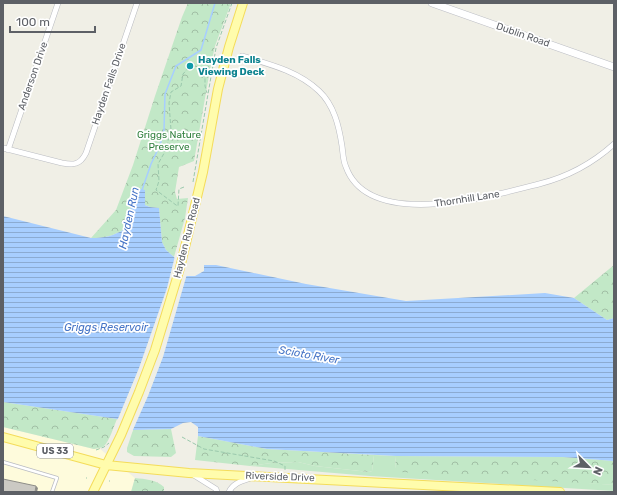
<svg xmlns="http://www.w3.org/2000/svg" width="617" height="495" font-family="Rubik,sans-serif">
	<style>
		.commercial { fill: #fefbdc }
		.green { fill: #c2e8c7 }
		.forest { fill: url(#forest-crowns) }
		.water { fill: url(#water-rules) }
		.pier { fill: #f0efe6 }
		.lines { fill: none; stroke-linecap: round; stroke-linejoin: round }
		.stream { stroke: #a7ceff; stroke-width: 1.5 }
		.lane-casing { stroke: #babcc2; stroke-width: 4 }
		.street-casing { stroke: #babcc2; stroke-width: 6 }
		.secondary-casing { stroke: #bbbdc4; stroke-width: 8 }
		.primary-casing { stroke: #f4dc5a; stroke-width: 10 }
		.path { stroke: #9bc9ad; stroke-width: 1; stroke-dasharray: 4 2; stroke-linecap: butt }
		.lane { stroke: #fff; stroke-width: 2.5 }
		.street { stroke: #fff; stroke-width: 5 }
		.secondary { stroke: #fff; stroke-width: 7 }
		.primary { stroke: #fffcac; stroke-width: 8 }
		.shaded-wall { fill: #8e8d88 }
		.building { fill: #cbc9c3; stroke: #8e8d88 }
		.culture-dot { fill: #0f9aa8; stroke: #fff; stroke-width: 1.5 }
		.labels { text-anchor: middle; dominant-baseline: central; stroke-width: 3.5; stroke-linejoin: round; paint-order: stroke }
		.shield { fill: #fff; stroke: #8e9094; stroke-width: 1 }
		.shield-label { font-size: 9px; font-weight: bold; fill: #5d6066 }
		.street-label { font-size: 10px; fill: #5d6066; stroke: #fff }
		.culture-label { font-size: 10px; font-weight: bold; fill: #0d838f; stroke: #fff; text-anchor: start }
		.park-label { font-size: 10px; fill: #32813f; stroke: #fff }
		.water-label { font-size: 11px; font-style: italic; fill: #4574c6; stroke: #fff }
	</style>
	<defs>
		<pattern id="forest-crowns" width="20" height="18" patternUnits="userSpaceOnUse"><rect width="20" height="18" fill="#c2e8c7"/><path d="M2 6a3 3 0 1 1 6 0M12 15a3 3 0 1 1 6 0" fill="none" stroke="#a1bfa5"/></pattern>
		<pattern id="water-rules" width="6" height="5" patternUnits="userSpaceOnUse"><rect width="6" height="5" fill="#a7ceff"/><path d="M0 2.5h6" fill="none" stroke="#8babd2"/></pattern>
	</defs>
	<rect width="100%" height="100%" fill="#f0efe6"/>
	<path class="commercial" d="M3,427L94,449L99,448L135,478L131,492H3Z"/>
	<path class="green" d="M374,455L396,456L395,468L614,485V491L370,476L250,466L271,463L298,462L315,466L369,472L372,471Z"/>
	<path class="forest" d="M188,3H231L215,46L211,64L194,161L179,167L175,192L177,199L188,198L185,218L174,257L166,250L162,242L159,208L150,207L145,205V190L130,211L125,229C113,236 105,238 91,238L116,210L133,165L155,96L182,17Z
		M614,265V318L607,320L574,298Z
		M3,402L117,419C114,426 109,442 104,446C101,448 97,448 94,449L3,427Z
		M171,429L176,453L171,457L134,456L127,452V448L133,430Z
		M198,436L267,449L374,455L372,471L369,472L315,466L298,462L271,463L250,466L195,460Z
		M396,456L563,457L614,461V485L400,472L395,469Z
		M135,478C145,479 157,480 164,487V492H131Z"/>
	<path class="water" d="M142,189L145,190V205L150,207L159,208L162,242L166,250L174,257L178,262L179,276H195L204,271V265H216L306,284L406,301L545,293L574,298L607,320L614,318V461L563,457L396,456L267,449L198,436V427L191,422L183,423L171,429L133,430L117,419L3,402V216L91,238C105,238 113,236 125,229L135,191Z"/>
	<path class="pier" d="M175,256L180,261L181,274H187L163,357L148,396L132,432L117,421L139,368L167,288Z"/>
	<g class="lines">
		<path class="stream" d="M142,190L151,164L160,145L164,130L165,94L176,66L201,50L215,3"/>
		<g class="lane-casing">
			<path id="lane" d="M3,462L57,478L52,492"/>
		</g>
		<g class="street-casing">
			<path id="street" d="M242,56C269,64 298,71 319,91C334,105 339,126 342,146C343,153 343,161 346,167C369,231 492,196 539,184C567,177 593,163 614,144
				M3,148L62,163C74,165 80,165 86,153L137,3
				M8,150L58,3
				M192,474L216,489L217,492
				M229,492C233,483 242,481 251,478"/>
		</g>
		<g class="secondary-casing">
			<path id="secondary" d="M432,3L614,67"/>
		</g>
		<g class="primary-casing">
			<path id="primary" d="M3,437L106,465L189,473L560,492
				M93,492L121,435L139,392L155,350L180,268L203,172L218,89L229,47L243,3"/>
		</g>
		<path class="path" d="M203,62L208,66L211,73
			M201,75L205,77V86L207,93
			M193,182L208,94L216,48L232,3
			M184,187L179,189L178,206L176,205L156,190L159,181L158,164L167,148L168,141L171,130L169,103L171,92L181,86L183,74L190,66
			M182,437L204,449L274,461L285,466V471
			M96,450L104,447L109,443
			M86,478H87
			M109,481H110"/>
		<use href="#lane" class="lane"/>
		<use href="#street" class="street"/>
		<use href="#secondary" class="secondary"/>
		<use href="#primary" class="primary"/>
	</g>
	<path class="shaded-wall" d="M36,486L38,488L37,492H35Z"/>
	<path class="building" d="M3,479L36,486L35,492H3Z"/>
	<circle class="culture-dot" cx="190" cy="66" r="4"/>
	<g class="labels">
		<rect class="shield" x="37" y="444" width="36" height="14" rx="3"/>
		<g class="shield-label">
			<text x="55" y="451">US 33</text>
		</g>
		<g class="street-label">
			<text transform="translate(523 35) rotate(19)">Dublin Road</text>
			<text transform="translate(33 76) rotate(-71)">Anderson Drive</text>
			<text transform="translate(109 84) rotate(-71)">Hayden Falls Drive</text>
			<text transform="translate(467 199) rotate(-9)">Thornhill Lane</text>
			<text transform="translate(187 238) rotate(-76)">Hayden Run Road</text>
			<text transform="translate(280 477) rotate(2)">Riverside Drive</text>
		</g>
		<g class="culture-label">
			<text x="198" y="60">Hayden Falls<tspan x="198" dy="12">Viewing Deck</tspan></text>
		</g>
		<g class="park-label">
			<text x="169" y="135">Griggs Nature<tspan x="169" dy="12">Preserve</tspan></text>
		</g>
		<g class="water-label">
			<text transform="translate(129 218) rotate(-78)">Hayden Run</text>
			<text x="106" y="327">Griggs Reservoir</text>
			<text transform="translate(309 355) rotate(10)">Scioto River</text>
		</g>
	</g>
	<rect width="617" height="495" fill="none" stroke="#5d6066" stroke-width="8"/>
	<g transform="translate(589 467) rotate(114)" stroke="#ffffff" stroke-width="3" paint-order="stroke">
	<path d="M0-3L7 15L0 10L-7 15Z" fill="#5d6066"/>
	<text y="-6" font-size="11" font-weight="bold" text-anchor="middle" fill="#5d6066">N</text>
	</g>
	<path d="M10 26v6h85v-6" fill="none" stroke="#5d6066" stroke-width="2"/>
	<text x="16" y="26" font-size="12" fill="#5d6066" stroke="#ffffff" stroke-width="3" paint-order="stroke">100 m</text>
</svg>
